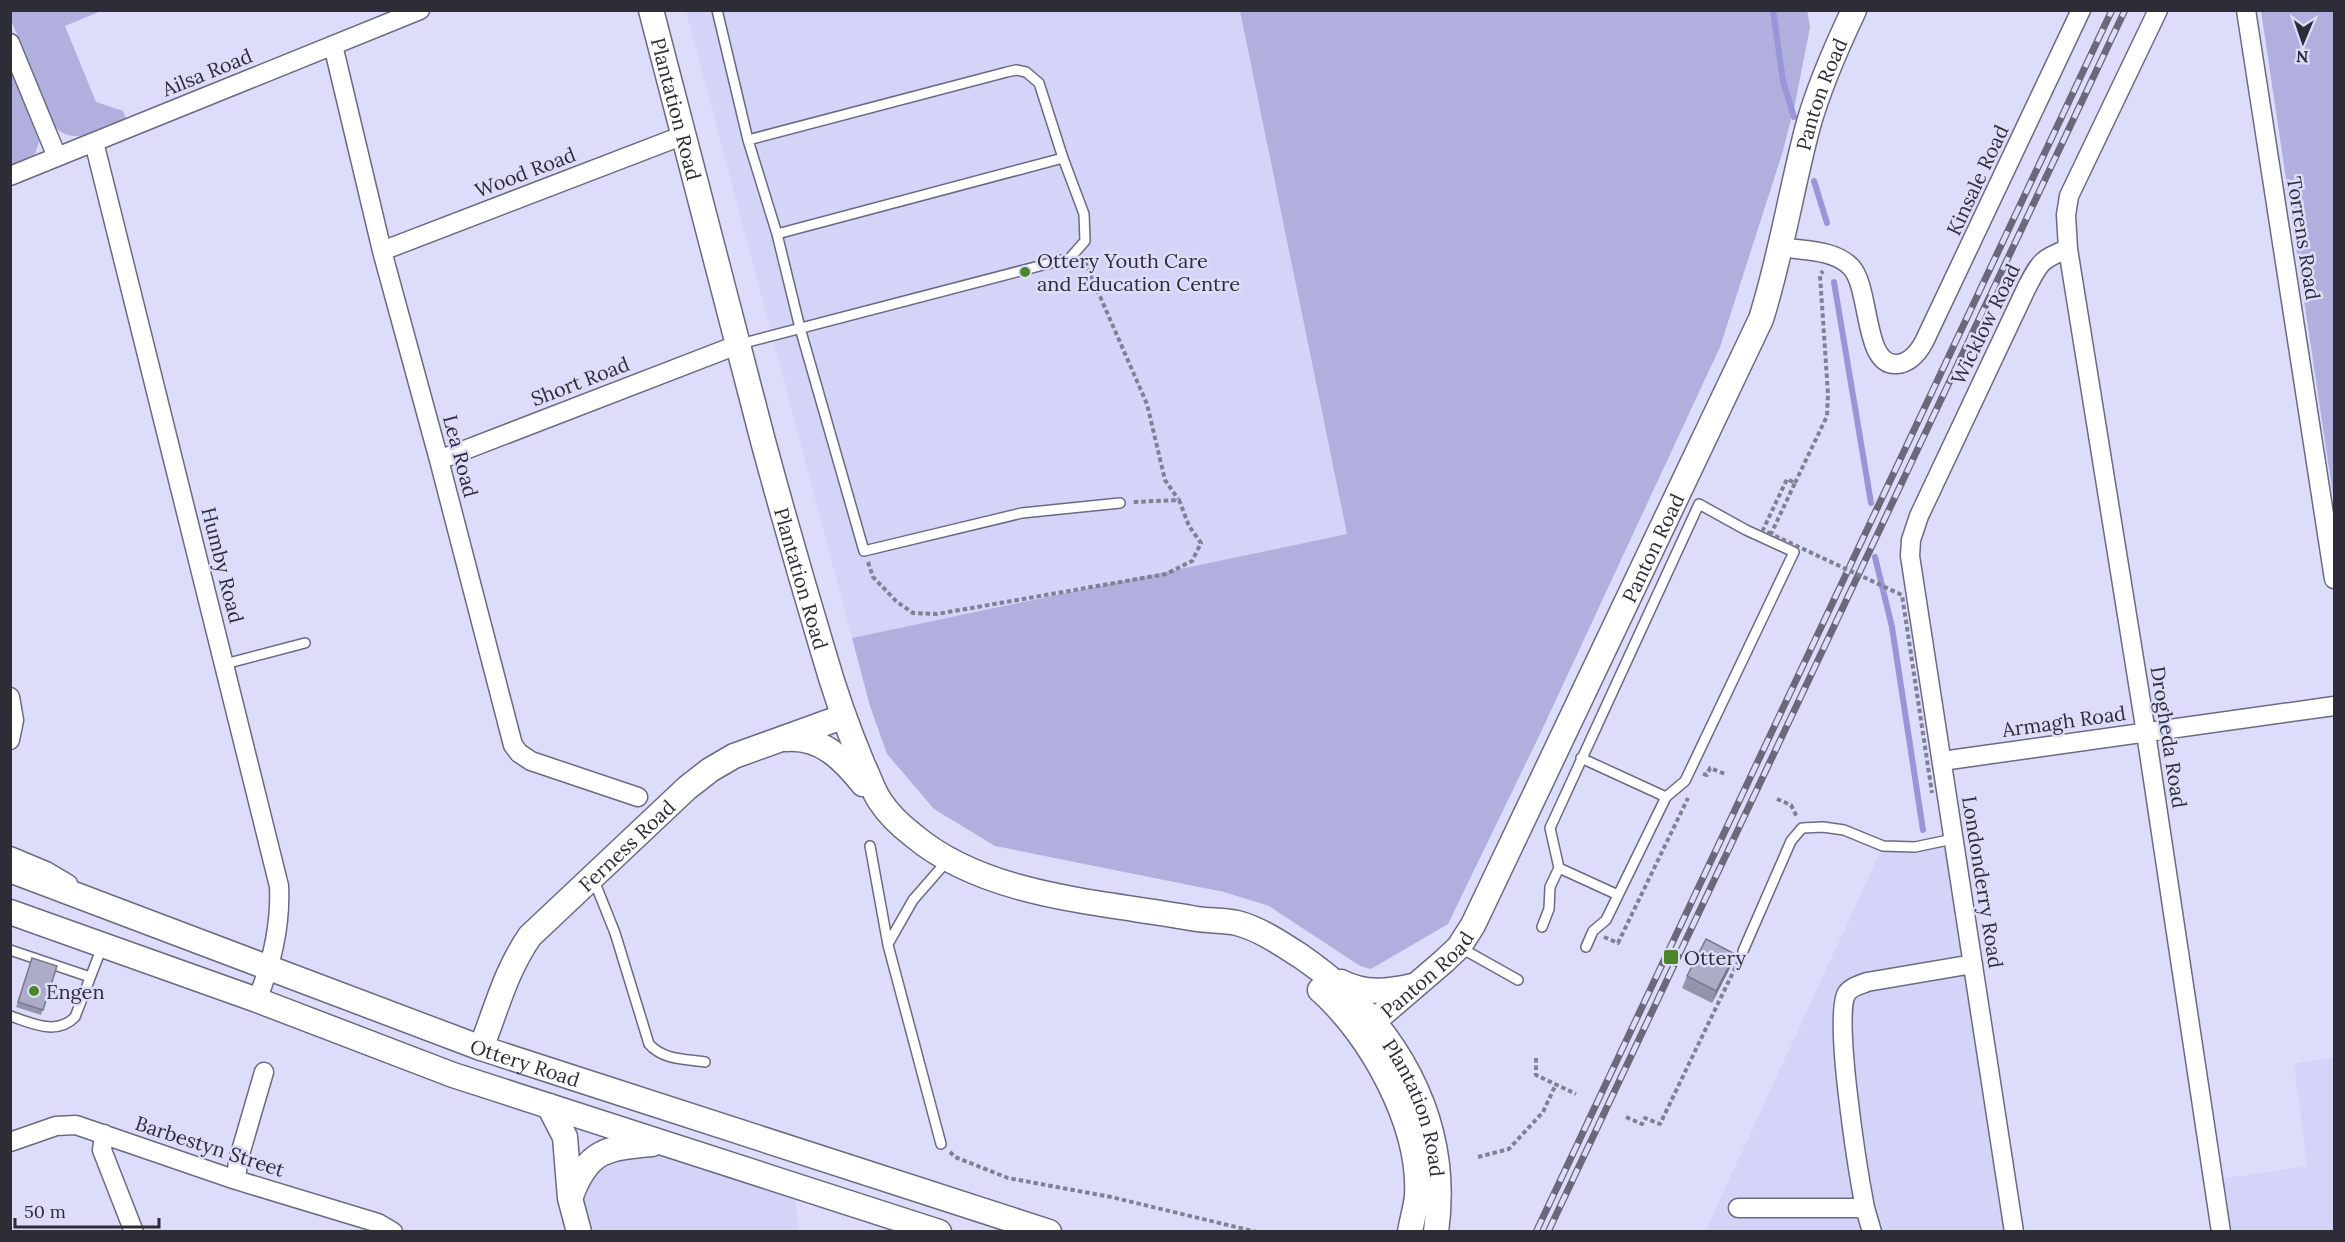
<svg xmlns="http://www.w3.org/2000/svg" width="2345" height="1242" font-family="Lora,serif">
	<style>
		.built { fill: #d4d3f8 }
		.green { fill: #b1afdd }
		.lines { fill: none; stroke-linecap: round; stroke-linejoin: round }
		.stream { stroke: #9895d9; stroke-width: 6 }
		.lane-casing { stroke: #6a6a84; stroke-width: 12 }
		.street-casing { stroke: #6a6a84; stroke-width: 21 }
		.secondary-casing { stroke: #6a6a84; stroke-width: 27 }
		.path { stroke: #808094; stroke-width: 4; stroke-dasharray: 4.5 3; stroke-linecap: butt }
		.lane { stroke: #fff; stroke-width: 9 }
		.street { stroke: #fff; stroke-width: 18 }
		.secondary { stroke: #fff; stroke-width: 24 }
		.rail-casing { stroke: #69697b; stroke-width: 7 }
		.rail { stroke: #ddddfb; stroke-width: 4.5; stroke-dasharray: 14; stroke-linecap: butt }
		.path-bridge { stroke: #808094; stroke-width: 4; stroke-dasharray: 4.5 3; stroke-linecap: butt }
		.wall { fill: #9494ad }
		.shaded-wall { fill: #78788d }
		.building { fill: #acacc9; stroke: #78788d; stroke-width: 1.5 }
		.poi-dot { fill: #4a8625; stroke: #ddddfb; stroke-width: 2 }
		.labels { text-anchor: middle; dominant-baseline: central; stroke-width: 5; stroke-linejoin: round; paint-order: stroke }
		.street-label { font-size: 20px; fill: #2d2d38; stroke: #ddddfb }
		.poi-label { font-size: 20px; fill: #2d2d38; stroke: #ddddfb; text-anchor: start }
	</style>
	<rect width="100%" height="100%" fill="#ddddfb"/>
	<path class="built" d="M686,11H1240L1347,534L852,638Z
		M1953,839L2014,1231L1705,1232L1883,846Z
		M2334,1057V1231H2221L2213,1180L2307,1166L2294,1064Z
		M626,1146L793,1183L799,1231H579V1175Z"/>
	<path class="green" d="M11,11H101L65,26L96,102L123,111L126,119C105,128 77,147 56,128L11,20Z
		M1240,11L1807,10L1810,27L1795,104L1782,154L1720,347L1541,732L1448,924L1371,969L1360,966L1269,906L1224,892L995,846L934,809L887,754L870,706L852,638L1347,534Z
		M2261,11H2334V502Z
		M10,66L39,142L35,154L11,166Z"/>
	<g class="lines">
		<path class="stream" d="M1773,10L1783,81L1794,117
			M1814,181L1827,223
			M1834,282L1871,503
			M1875,557L1892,627L1923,830"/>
		<g class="lane-casing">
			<path id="lane" d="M717,10L748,140L777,234L800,328L864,551L1022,513L1120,503
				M777,234L1063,158
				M740,344L1070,258L1085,241L1084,214L1063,158L1039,83L1026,72L1016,70L1007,72L748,140
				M225,664L305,643
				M1581,758L1666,797
				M870,846L888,945L941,1144
				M1559,868L1618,895
				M593,878L615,933L649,1044C663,1060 685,1059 705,1062
				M1542,927L1549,909L1550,887L1559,868L1550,828L1699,504L1746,530L1794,552L1685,781L1666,797L1606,920L1593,931L1586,947
				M888,944L913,900L947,861
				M1461,948L1518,980
				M10,950L90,977
				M1743,951L1791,841L1802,828L1823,827L1844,830L1883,846L1915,847L1953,839
				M10,1016C32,1023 56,1036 75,1017L102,947"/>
		</g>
		<g class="street-casing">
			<path id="street" d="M2158,10L2069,196L2066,215L2068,249L2146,733L2221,1232
				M2246,10L2334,579
				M10,43L57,157
				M333,45L382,251L439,460L513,745L519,753L531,761L638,797
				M94,142L279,886C281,926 272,963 257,1000
				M10,176L420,10
				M1781,247C1803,251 1834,249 1851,267C1871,288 1863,367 1897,364C1910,363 1918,353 1924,342L2081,10
				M382,251L684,135
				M439,460L737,345
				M10,697L14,720L10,740
				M1942,761L2334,706
				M10,856L46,871L68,884
				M104,1134L102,1150L134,1232
				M10,1142L56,1126L76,1125L236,1180L378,1223L393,1232
				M236,1180L238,1161L264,1072
				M1738,1208H1865L1872,1232
				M1865,1208C1859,1177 1832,1013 1847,993C1851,987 1860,985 1867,982L1973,964
				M2014,1232L1910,556L1911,540L1919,516L2026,289C2039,264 2040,259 2068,249"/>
		</g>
		<g class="secondary-casing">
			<g id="secondary">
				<path id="s1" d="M651,10C689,154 725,298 763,441C782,511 802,581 823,651C834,690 847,727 863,765C869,777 873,791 880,801C889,815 901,826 914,836C988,898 1105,902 1197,919C1210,921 1225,920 1237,923C1260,929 1282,944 1302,957C1393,1020 1452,1117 1436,1232"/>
				<path d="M786,739C821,736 843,759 863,784"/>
				<path id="s2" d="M10,870L481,1048L1049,1232"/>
				<path d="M10,912L257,1000L453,1075L939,1232"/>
				<path d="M1341,982C1365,994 1387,992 1413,986"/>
				<path d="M1320,990C1371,1035 1421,1125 1417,1196C1416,1207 1412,1220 1410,1232"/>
				<path id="s3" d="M1356,1028L1373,1022L1443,962L1459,947L1473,925L1761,319C1781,256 1791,190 1808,126C1819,86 1836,48 1854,10"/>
				<path id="s4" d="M481,1048C496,1010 506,970 530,936L687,788L710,770L734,756L842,717"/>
				<path d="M549,1106L565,1137L570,1198L579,1232"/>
				<path d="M571,1196C588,1150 606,1148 652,1144"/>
			</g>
		</g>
		<path class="path" d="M1085,262L1147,404L1165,480L1178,499
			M1795,483L1827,416L1828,394L1820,275L1823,271
			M868,562L873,577L897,602L913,613L937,614L1166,574L1192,561L1201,543L1189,526L1179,500L1133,502
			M1703,774L1707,775L1710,768L1725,774
			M1777,799L1791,805L1797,817
			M1604,937L1618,943L1688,798
			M1536,1058V1075L1576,1094
			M1626,1117L1642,1124L1645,1118L1660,1124L1738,962
			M950,1152L955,1157L1008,1178L1111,1197L1257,1232
			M1478,1157L1509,1149L1543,1112L1556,1084"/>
		<use href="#lane" class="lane"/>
		<use href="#street" class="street"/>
		<use href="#secondary" class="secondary"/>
		<g class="rail-casing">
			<path id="rail" d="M1536,1232L2112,10
				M1548,1232L2125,10"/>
		</g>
		<use href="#rail" class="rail"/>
		<path class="path-bridge" d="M1771,534L1763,530L1787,479L1795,483L1771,534L1902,595L1932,793"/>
	</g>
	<path class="wall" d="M32,958L57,966L41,1015L16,1007Z
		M1731,966L1712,1003L1682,988L1687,976Z"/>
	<path class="shaded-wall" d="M1735,954L1731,966L1712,1003L1716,991Z"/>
	<path class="building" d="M1706,939L1735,954L1716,991L1687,976Z
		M32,958L57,966L43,1010L18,1002Z"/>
	<g class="poi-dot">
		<circle cx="1025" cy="272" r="6"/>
		<rect x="1663" y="949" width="16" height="16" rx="3"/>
		<circle cx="34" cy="991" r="6"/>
	</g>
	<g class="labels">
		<g class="street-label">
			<text transform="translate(207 72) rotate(-22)">Ailsa Road</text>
			<text stroke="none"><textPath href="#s3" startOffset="1062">Panton Road</textPath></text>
			<text stroke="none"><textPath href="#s1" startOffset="102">Plantation Road</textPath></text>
			<text transform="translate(525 172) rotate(-21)">Wood Road</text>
			<text transform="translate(1977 180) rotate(-65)">Kinsale Road</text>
			<text transform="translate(2304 238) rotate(81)">Torrens Road</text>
			<text transform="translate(1985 324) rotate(-64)">Wicklow Road</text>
			<text transform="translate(580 381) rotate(-21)">Short Road</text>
			<text transform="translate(461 456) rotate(75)">Lea Road</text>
			<text stroke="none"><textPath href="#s3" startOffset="576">Panton Road</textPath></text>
			<text transform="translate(223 565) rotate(76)">Humby Road</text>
			<text stroke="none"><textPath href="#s1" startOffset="588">Plantation Road</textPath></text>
			<text transform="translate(2064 721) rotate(-8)">Armagh Road</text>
			<text transform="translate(2169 737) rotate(81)">Drogheda Road</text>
			<text stroke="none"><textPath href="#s4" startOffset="255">Ferness Road</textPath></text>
			<text transform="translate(1983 882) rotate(81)">Londonderry Road</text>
			<text stroke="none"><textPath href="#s3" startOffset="90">Panton Road</textPath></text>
			<text stroke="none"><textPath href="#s2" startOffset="550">Ottery Road</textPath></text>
			<text stroke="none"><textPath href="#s1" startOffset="1480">Plantation Road</textPath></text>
			<text transform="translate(210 1146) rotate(18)">Barbestyn Street</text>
		</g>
		<g class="poi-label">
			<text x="1037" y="260">Ottery Youth Care<tspan x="1037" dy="23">and Education Centre</tspan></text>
			<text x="1684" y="957">Ottery</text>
			<text x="46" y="991">Engen</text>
		</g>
	</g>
	<rect width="2345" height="1242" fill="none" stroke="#2d2d38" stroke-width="24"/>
	<g transform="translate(2303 42) rotate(182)" stroke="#ddddfb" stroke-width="4.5" paint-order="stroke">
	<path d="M0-4.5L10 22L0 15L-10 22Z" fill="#2d2d38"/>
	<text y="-9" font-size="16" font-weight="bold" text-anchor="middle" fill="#2d2d38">N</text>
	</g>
	<path d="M15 1218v9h144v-9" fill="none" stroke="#2d2d38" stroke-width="3"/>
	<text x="24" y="1218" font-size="18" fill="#2d2d38" stroke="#ddddfb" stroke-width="4.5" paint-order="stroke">50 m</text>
</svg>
